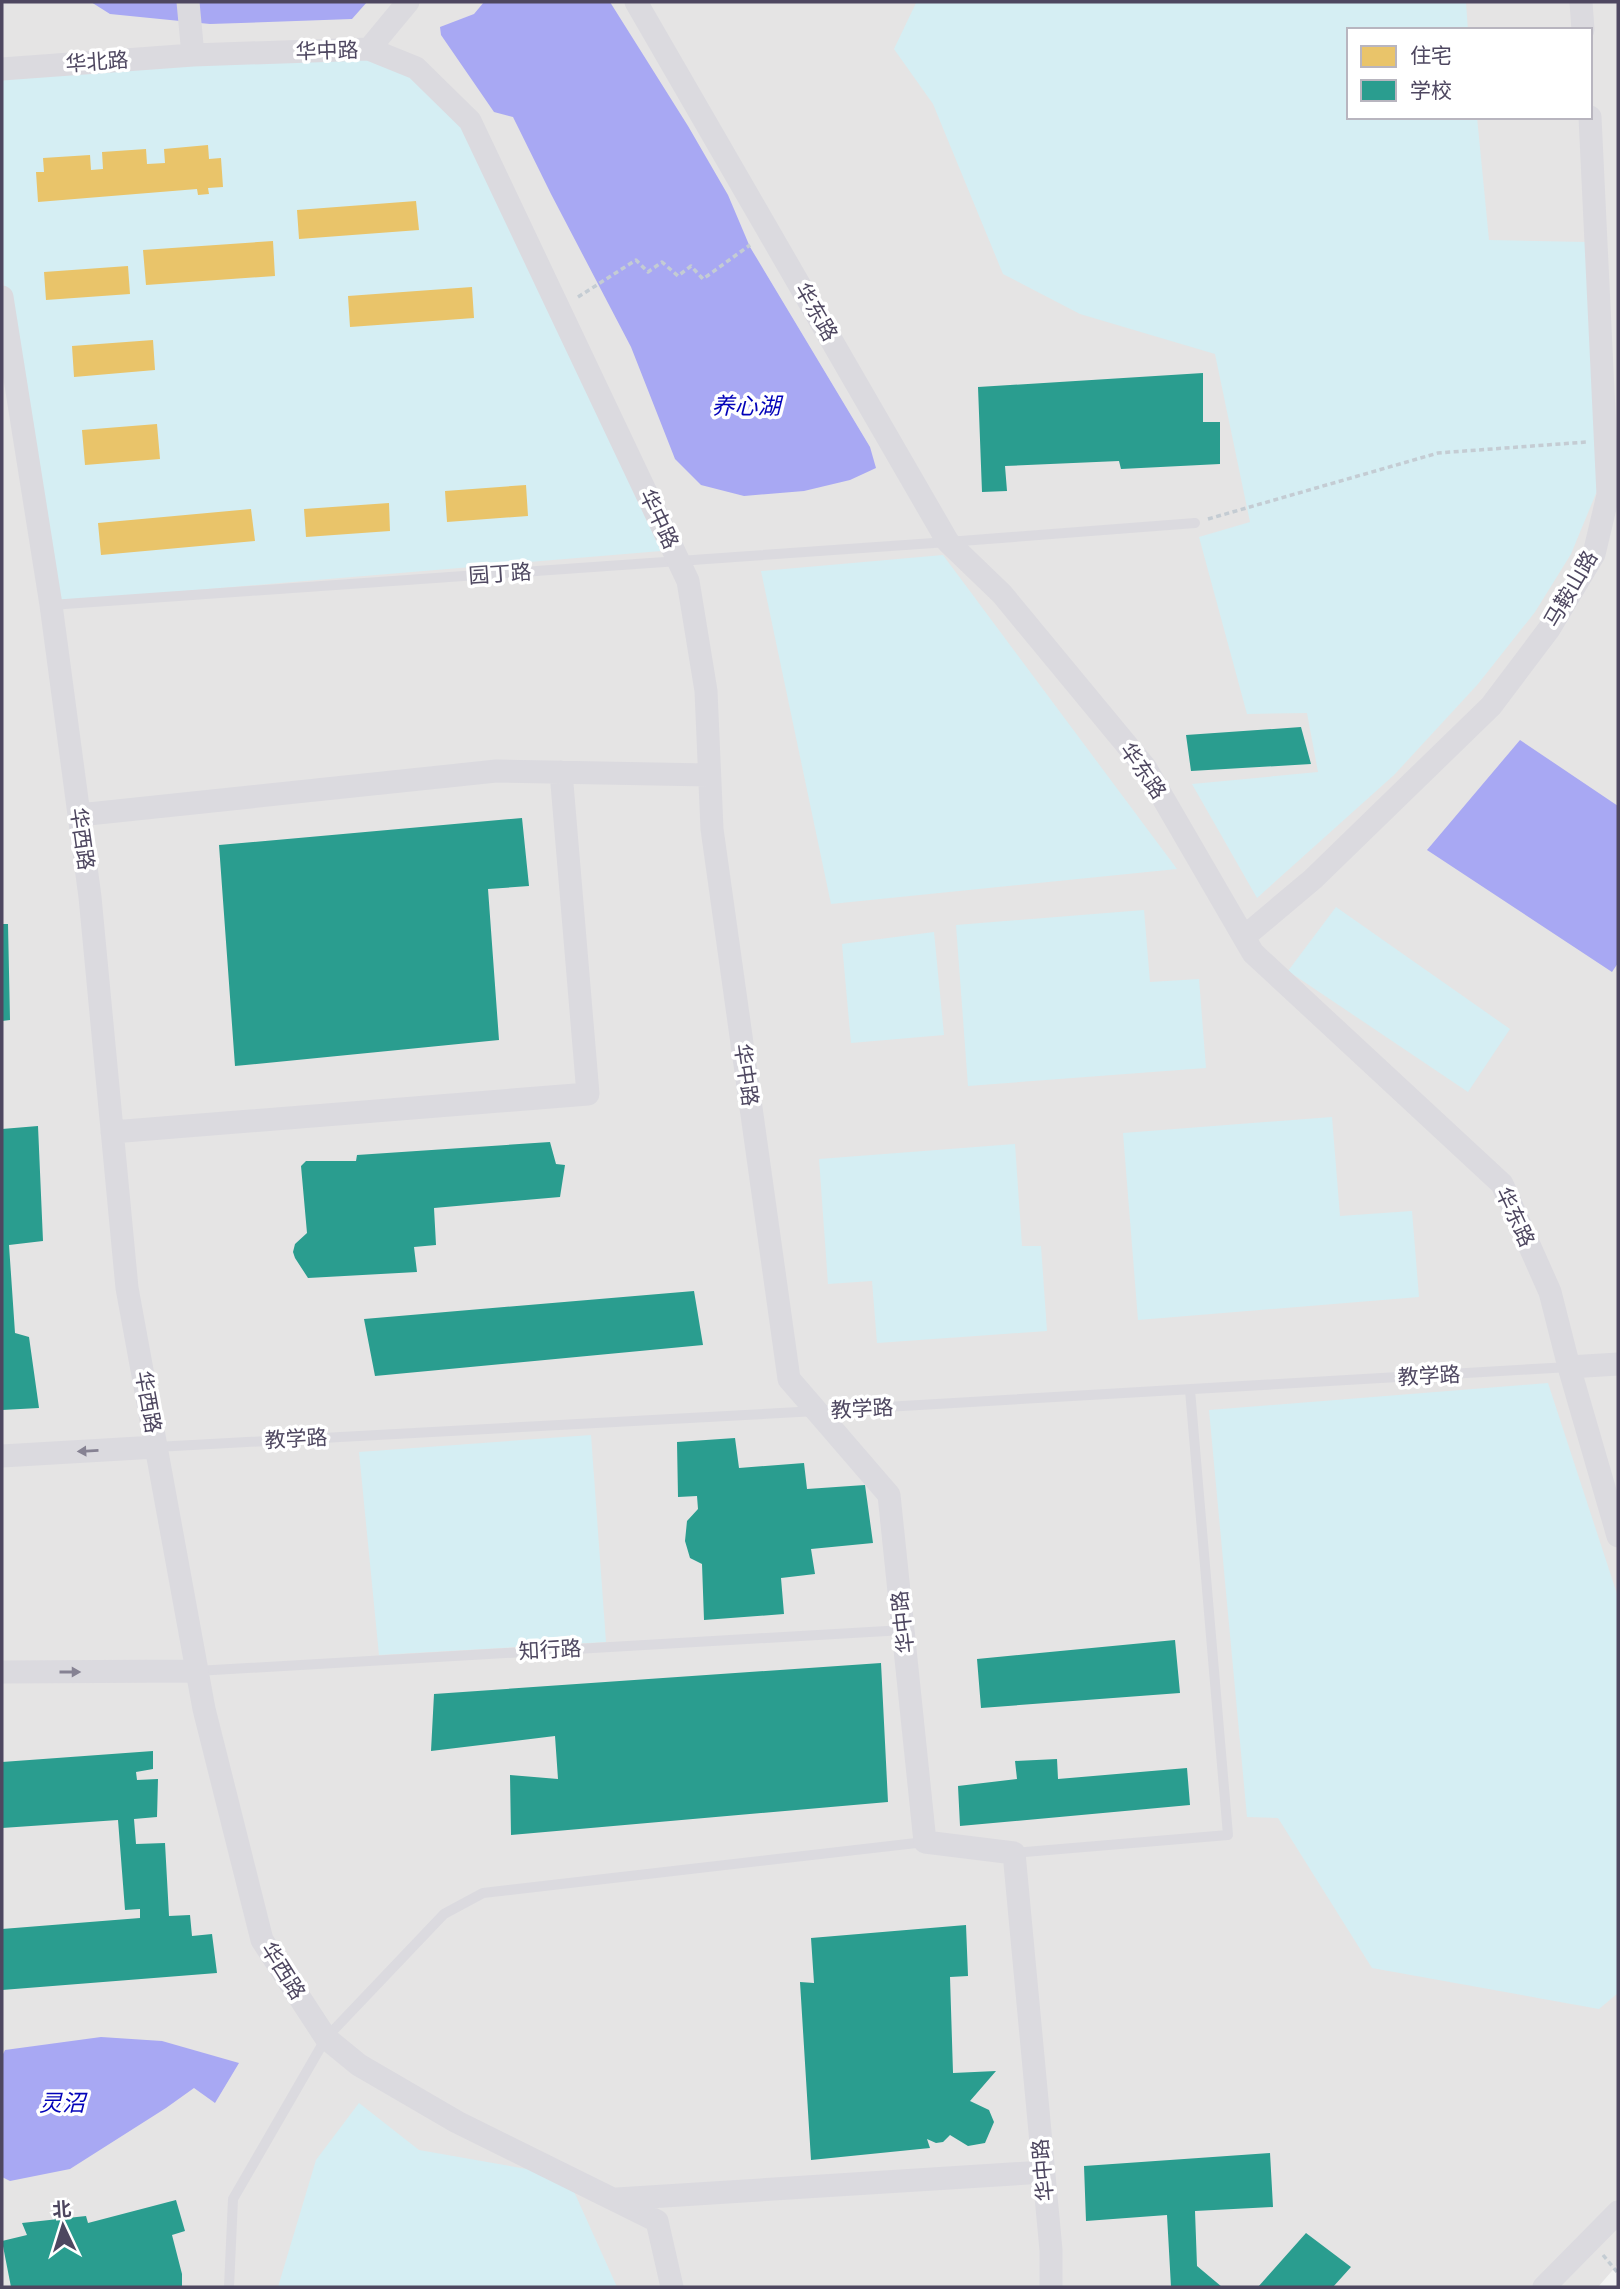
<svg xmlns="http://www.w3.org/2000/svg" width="1620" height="2289" font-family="'DM Sans','Noto Sans SC',sans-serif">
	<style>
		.education { fill: #e5e4e4; fill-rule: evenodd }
		.green { fill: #d5eef3 }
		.water { fill: #a8a8f3 }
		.homes { fill: #e9c46a }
		.schools { fill: #2a9d8f }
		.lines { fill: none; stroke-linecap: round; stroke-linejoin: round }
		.path { stroke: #c4ccd3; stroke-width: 3.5; stroke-dasharray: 5 3.5; stroke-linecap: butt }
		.lane { stroke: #dbdadf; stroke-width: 10 }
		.street { stroke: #dbdadf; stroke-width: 23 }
		.oneway { fill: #868293 }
		.labels { text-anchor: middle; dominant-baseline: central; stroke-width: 7; stroke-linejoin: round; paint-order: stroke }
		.street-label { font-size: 21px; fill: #4e4760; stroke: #fff }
		.water-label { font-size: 23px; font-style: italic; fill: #0202b9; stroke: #fff }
	</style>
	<rect width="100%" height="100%" fill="#f3f3f2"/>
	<path class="education" d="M2,2H1618V2264L1598,2287H2ZM1349,30H1590V117H1349Z"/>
	<path class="green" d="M940,2H1466L1468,30H1349V117H1477L1489,240L1586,242L1597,491L1571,554L1535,612L1478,684L1394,775L1257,898L1192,784L1318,772L1307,713L1247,714L1199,537L1250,522L1215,354L1080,314L1003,274L933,104L894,49L916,3Z
		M367,55L414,73L465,124L661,551L53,602L2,272V76Z
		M943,555L1177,869L831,904L761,571Z
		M1336,907L1510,1029L1468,1092L1288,971Z
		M1144,910L1150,982L1199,979L1206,1068L968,1086L956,925Z
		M934,932L944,1035L851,1043L842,944Z
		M1332,1117L1340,1216L1412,1211L1419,1297L1138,1320L1123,1133Z
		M1015,1144L1022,1246H1041L1047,1331L877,1343L872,1281L828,1284L819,1159Z
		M1548,1383L1618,1597V1993L1599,2009L1372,1968L1278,1818L1247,1817L1209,1410Z
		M591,1435L606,1642L379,1655L359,1452Z
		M359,2103L419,2150L567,2176L617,2287H278L316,2160Z"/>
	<path class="water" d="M91,2H367L352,19L210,24L110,14Z
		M484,2H610L688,126L728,195L750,247L870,447L876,468L850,480L804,491L744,496L701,485L675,459L631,347L551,194L513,117L494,112L441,35L440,27L474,14Z
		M1520,740L1618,806V963L1612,972L1427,850Z
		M101,2037L162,2041L239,2063L215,2103L194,2088L166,2108L70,2169L10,2181L2,2177V2056L5,2050Z"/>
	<path class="homes" d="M208,145L209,159L221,158L223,187L208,188L209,194L198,195L197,189L38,202L36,172H44L43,158L90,155L91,170L103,169L102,152L146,149L147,164L165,163L164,149Z
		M416,201L419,230L299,239L297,210Z
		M273,241L275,276L146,285L143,250Z
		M128,266L130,294L46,300L44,272Z
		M472,287L474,318L350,327L348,296Z
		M153,340L155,370L74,377L72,346Z
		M157,424L160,459L85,465L82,430Z
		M526,485L528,516L447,522L445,491Z
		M389,503L390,531L306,537L304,509Z
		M251,509L255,541L101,555L98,523Z"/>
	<path class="schools" d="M1203,373V422H1220V464L1121,469L1119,461L1005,466L1007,491L982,492L978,387Z
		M1301,727L1311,764L1191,771L1186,735Z
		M522,818L529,886L488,889L499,1040L235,1066L219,845Z
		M2,924H8L10,1020L2,1021Z
		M38,1126L43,1241L9,1245L15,1333L29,1337L39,1408L2,1410V1129Z
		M550,1142L556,1164L565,1165L560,1197L434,1208L436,1245L414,1247L417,1272L308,1278L295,1258L293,1252L295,1244L307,1233L301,1166L306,1161H356L357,1155Z
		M694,1291L703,1345L375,1376L364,1319Z
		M735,1438L739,1468L804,1463L807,1489L865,1485L873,1543L811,1549L815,1574L781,1578L784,1614L704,1620L702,1564L690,1558L685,1541L687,1521L698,1509L697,1496L678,1497L677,1442Z
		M1175,1640L1180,1693L981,1708L977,1659Z
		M881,1663L888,1802L511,1835L510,1775L558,1779L555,1736L431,1751L434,1694Z
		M153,1751V1769L136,1772L137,1780L158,1779L157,1817L134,1819L136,1844L165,1843L169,1916L190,1915L192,1936L212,1934L217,1973L2,1990V1929L140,1918V1909L125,1910L118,1820L2,1828V1762Z
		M1057,1759L1058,1779L1187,1768L1190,1805L960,1826L958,1786L1017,1779L1015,1761Z
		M966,1925L968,1976L950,1977L953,2073L996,2071L970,2101L989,2110L994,2122L985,2143L968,2146L950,2135L943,2142L936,2143L927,2139L930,2148L811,2160L800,1982L814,1983L811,1938Z
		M1270,2153L1273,2207L1195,2211L1197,2266L1222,2287H1171L1167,2215L1086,2221L1084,2166Z
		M176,2200L185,2231L172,2235L182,2274V2287H11L2,2241L27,2235L22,2223L86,2216L88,2223Z
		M1306,2233L1351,2267L1333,2287H1258Z"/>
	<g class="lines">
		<path class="path" d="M578,297L636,260L648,272L662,262L678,276L691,266L703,279L750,245
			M1208,519L1438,453L1586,442
			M1603,2255L1618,2273"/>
		<path class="lane" d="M51,605L948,542L1195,523
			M156,1447L817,1411L1569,1367
			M196,1671L904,1630
			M1014,1853L1228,1835L1190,1390
			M229,2287L233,2199L326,2038L444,1914L483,1893L925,1842"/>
		<path class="street" d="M188,2L193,55L369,49L416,68L470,121L688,581L706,691L712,829L789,1379L889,1495L925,1842L1014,1853L1051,2250V2287
			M636,2L948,542L1002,594L1145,767L1253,953L1502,1184L1550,1292L1569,1367L1618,1536
			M1581,2L1583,30
			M369,49L408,2
			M2,69L193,55
			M2,297L51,605L90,897L127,1288L204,1709L262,1940L326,2038L359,2065L457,2122L657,2221L672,2287
			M79,815L496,771L709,775
			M1244,937L1313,879L1491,706L1549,629L1594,554L1608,495L1590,117
			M112,1132L588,1094L561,772
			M1569,1367L1618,1364
			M2,1456L156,1447
			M2,1672L196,1671
			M617,2199L1044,2172
			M1544,2287L1618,2212"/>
	</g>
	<defs><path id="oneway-solid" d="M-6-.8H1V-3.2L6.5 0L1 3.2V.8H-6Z" transform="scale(1.75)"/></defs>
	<g class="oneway">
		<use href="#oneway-solid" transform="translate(88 1451) rotate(177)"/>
		<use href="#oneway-solid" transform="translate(70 1672)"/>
	</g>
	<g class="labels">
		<g class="street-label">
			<text transform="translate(327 51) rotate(-2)">华中路</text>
			<text transform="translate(97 62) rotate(-4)">华北路</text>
			<text transform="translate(816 312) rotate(60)">华东路</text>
			<text transform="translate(659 519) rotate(65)">华中路</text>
			<text transform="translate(500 574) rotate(-4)">园丁路</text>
			<text transform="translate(1571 589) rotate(-60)">马鞍山路</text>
			<text transform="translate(1143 771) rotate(55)">华东路</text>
			<text transform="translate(82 839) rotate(82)">华西路</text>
			<text transform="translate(746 1075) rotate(82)">华中路</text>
			<text transform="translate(1515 1217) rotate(65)">华东路</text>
			<text transform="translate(1429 1376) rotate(-3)">教学路</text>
			<text transform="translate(148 1402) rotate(80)">华西路</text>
			<text transform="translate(862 1409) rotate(-3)">教学路</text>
			<text transform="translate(296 1439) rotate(-3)">教学路</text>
			<text transform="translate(903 1622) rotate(-96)">华中路</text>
			<text transform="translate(550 1650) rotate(-3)">知行路</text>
			<text transform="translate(283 1971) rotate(58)">华西路</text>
			<text transform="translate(1043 2170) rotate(-95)">华中路</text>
		</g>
		<g class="water-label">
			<text x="746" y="406">养心湖</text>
			<text x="62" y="2103">灵沼</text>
		</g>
	</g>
	<rect width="1620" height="2289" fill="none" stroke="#4e4760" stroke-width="7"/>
	<rect x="1347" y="28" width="245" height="91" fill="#ffffff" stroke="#b8b5bf" stroke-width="2"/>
	<rect x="1361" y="46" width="35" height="21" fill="#e9c46a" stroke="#b8b5bf" stroke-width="2"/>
	<text x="1410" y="63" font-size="21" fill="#4e4760">住宅</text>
	<rect x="1361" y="80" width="35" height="21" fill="#2a9d8f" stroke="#b8b5bf" stroke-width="2"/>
	<text x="1410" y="98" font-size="21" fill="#4e4760">学校</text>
	<g transform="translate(63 2226) rotate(356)" stroke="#ffffff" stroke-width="5" paint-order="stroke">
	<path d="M0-5L12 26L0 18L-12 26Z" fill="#4e4760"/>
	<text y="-10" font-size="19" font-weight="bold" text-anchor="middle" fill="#4e4760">北</text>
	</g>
</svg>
